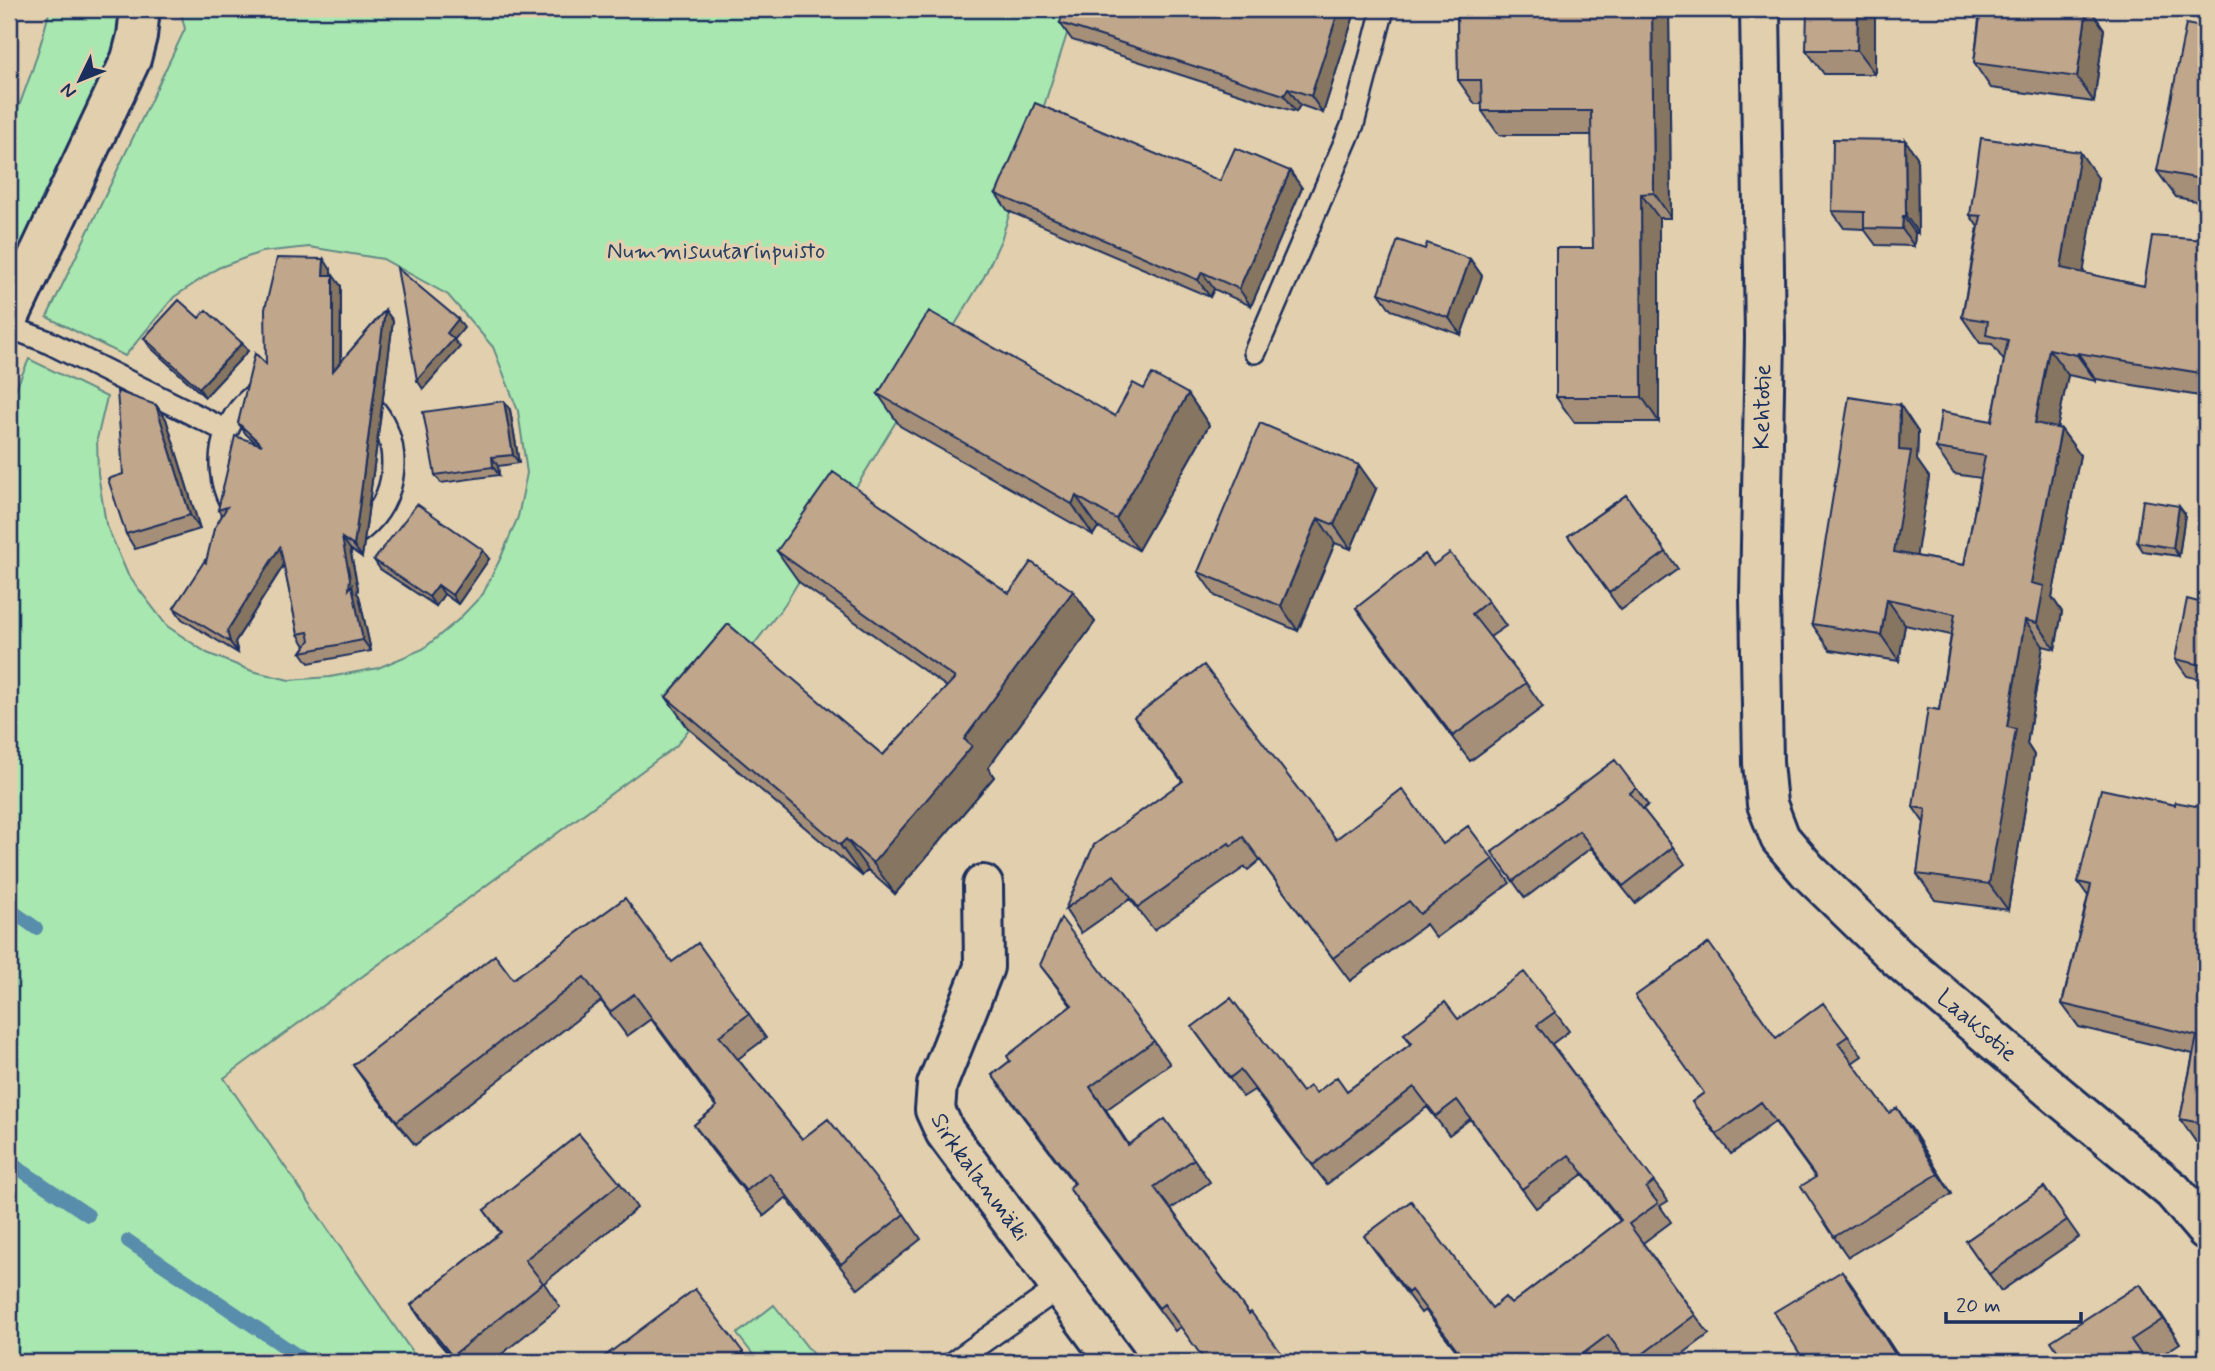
<svg xmlns="http://www.w3.org/2000/svg" width="2215" height="1371" font-family="Mynerve,sans-serif">
	<style>
		.green { fill: #a8e7af; stroke: #628b86; stroke-width: 2 }
		.lines { fill: none; stroke-linecap: round; stroke-linejoin: round }
		.stream { stroke: #588eab; stroke-width: 14 }
		.lane-casing { stroke: #1b2f5e; stroke-width: 26 }
		.street-casing { stroke: #1b2f5e; stroke-width: 44 }
		.secondary-casing { stroke: #1b2f5e; stroke-width: 44 }
		.lane { stroke: #e2cfad; stroke-width: 21 }
		.street { stroke: #e2cfad; stroke-width: 38 }
		.secondary { stroke: #e2cfad; stroke-width: 38 }
		.wall { fill: #a58f78; stroke: #1b2f5e; stroke-width: 2 }
		.shaded-wall { fill: #867461; stroke: #1b2f5e; stroke-width: 2 }
		.building { fill: #c0a68b; stroke: #1b2f5e; stroke-width: 2 }
		.labels { text-anchor: middle; dominant-baseline: central; stroke-width: 7; stroke-linejoin: round; paint-order: stroke }
		.park-label { font-size: 24px; fill: #294166; stroke: #e2cfad }
		.street-label { font-size: 24px; fill: #1b2f5e; stroke: #e2cfad }
	</style>
	<rect width="100%" height="100%" fill="#e2cfad"/>
	<filter id="ink" filterUnits="userSpaceOnUse"><feTurbulence type="fractalNoise" baseFrequency=".0143" numOctaves="2"/><feDisplacementMap in="SourceGraphic" scale="14" xChannelSelector="R" yChannelSelector="G"/><feConvolveMatrix kernelMatrix="1 2 1 2 8 2 1 2 1" color-interpolation-filters="sRGB"/></filter>
	<g filter="url(#ink)">
		<path class="green" d="M50,9H119L123,27L112,65L9,295V130C26,91 40,50 50,9Z
			M180,9H1075L1001,240L984,277L785,604L676,746L224,1078L419,1362H9V404L29,359L107,397L97,439L98,474L106,524L128,575L167,626L207,653L252,671L289,680L330,677L378,668L423,649L458,620L483,594L501,557L518,517L527,473L518,411L493,347L448,295L383,259L309,247L261,252L218,268L174,297L125,356L47,317L185,29Z
			M774,1305L819,1362H759L737,1334Z"/>
		<g class="lines">
			<path class="stream" d="M9,909L36,928
				M9,1162L88,1215
				M128,1241L307,1362"/>
			<g class="lane-casing">
				<path id="lane" d="M9,327L46,341L227,431
					M1255,352L1353,124L1383,9
					M221 463a86 86 0 1 1 172 0a86 86 0 1 1-172 0Z
					M954,1362L1060,1287"/>
			</g>
			<g class="street-casing">
				<g id="street">
					<path d="M9,318L131,59L137,36L140,9"/>
					<path id="s1" d="M983,885L984,967L937,1085L935,1110L945,1132L1116,1362"/>
				</g>
			</g>
			<g class="secondary-casing">
				<g id="secondary">
					<path id="s2" d="M1760,9L1765,337L1760,597L1763,763L1767,804L1780,838L1808,871L1898,958L2054,1092L2173,1191L2206,1230"/>
				</g>
			</g>
			<use href="#lane" class="lane"/>
			<use href="#street" class="street"/>
			<use href="#secondary" class="secondary"/>
		</g>
		<path class="wall" d="M1356,9L1323,113L1300,105L1296,112L1072,40L1060,23Z
			M1457,9H1669L1671,218H1659V422H1574L1556,397L1593,248L1592,135H1499L1482,111V104H1475L1458,80Z
			M1875,9V74H1824L1806,50Z
			M1972,9H2090L2104,29L2094,102L1991,88L1974,63L1979,19Z
			M2206,28V203L2176,197L2157,171Z
			M1905,140L1917,157L1918,233H1915L1914,246L1876,245L1864,229L1844,228L1832,211Z
			M1290,171L1302,188L1251,306L1214,289L1210,297L1008,211L996,194L1220,181Z
			M2098,178L2083,273L2144,286L2206,240V397L2096,379V381L2068,375L2057,428L2061,429L2080,455L2052,597L2062,612L2055,649L2043,646L2027,744L2034,755L2008,910L1935,900L1917,874L1924,823L1913,807L1939,710L1951,635L1905,625L1899,661L1830,650L1812,624L1900,405L1918,432L1917,460L1929,477L1916,556L1964,565L1981,478L1954,474L1936,448L1992,421L2004,361L1992,344L1980,343L1962,317L1978,227L1970,215Z
			M1425,249L1470,259L1482,276L1461,335L1391,310L1379,293Z
			M331,270V275L341,286V362L385,310L393,321L362,557L350,549L358,589L357,593L359,596L371,651L309,663L301,652L305,646L298,634L284,565L235,642L238,653L182,619L174,608L206,561L222,515L218,510L255,442L246,434L238,423Z
			M199,318L242,343L248,351L205,397L150,347L144,338Z
			M1144,389L1188,394L1209,425L1138,550L1098,527L1093,535L900,426L878,394L1115,416Z
			M156,405L166,419L200,529L135,549L126,534L123,474Z
			M510,410L519,463L498,466L499,475L441,483L435,475Z
			M1376,489L1351,549L1335,543L1298,631L1215,596L1198,572Z
			M1626,495L1678,569L1621,610L1568,536Z
			M2185,514L2179,556L2143,551L2137,542Z
			M777,551L1009,593L1073,591L1095,622L988,768L994,777L895,894L868,870L862,876L688,728L666,697L883,755L947,687L799,582Z
			M489,559L458,604L444,594L436,606L380,569L374,560Z
			M1433,565L1488,601L1506,626L1490,637L1526,683L1543,707L1470,761L1373,632L1356,608Z
			M2206,604V681L2187,676L2175,659Z
			M1134,717L1336,839L1443,844L1493,859L1510,883L1436,938L1426,924L1350,981L1260,860L1248,870L1245,867L1154,930L1130,899L1081,933L1065,909L1182,781Z
			M1636,788L1648,805L1643,809L1673,847L1685,864L1635,903L1591,848L1525,898L1492,852Z
			M2175,805L2206,808V1144L2196,1142L2180,1119L2193,1054L2079,1027L2062,1004L2088,896L2078,882Z
			M672,962L749,1014L766,1038L738,1059L802,1139L904,1214L921,1239L858,1289L786,1198L764,1216L711,1149L694,1125L716,1107L651,1019L627,1036L601,1001L415,1145L370,1089L353,1065L513,979Z
			M1040,965L1154,1041L1170,1064L1106,1110L1129,1145L1194,1159L1210,1182L1171,1209L1249,1314L1288,1362L1180,1327L1175,1331L1085,1211L1069,1188L1074,1184L1008,1097L992,1075L1010,1061L1071,1006Z
			M1555,1012L1569,1031L1552,1044L1668,1201L1660,1206L1671,1222L1643,1243L1709,1334L1672,1362H1627L1621,1355L1611,1362H1465L1425,1310L1421,1313L1364,1236L1492,1308L1511,1304L1620,1221L1583,1174L1536,1208L1470,1119L1449,1135L1427,1107L1327,1184L1254,1090L1243,1097L1192,1027L1302,1092L1316,1093L1347,1091L1411,1044L1404,1034L1458,1019Z
			M1848,1036L1862,1056L1852,1063L1889,1113L1911,1128L1952,1194L1848,1257L1834,1237L1815,1177L1775,1122L1731,1154L1692,1102L1776,1038Z
			M620,1183L637,1208L544,1283L560,1307L492,1362H455L428,1330L411,1305L500,1233L484,1210Z
			M2044,1187L2079,1237L2001,1291L1966,1241Z
			M2157,1308L2180,1343L2151,1362H2065Z
			M743,1352L750,1362H597Z"/>
		<path class="shaded-wall" d="M1339,9H1356L1323,113L1311,96Z
			M1652,9H1669L1671,218L1654,193Z
			M1858,9H1875V74L1857,50Z
			M2087,9H2090L2104,29L2094,102L2077,77Z
			M1288,88L1300,105L1296,112L1284,95Z
			M1905,140L1917,157L1918,233L1906,216Z
			M2080,152L2098,178L2080,294L2061,268Z
			M1290,171L1302,188L1251,306L1239,289Z
			M1641,194L1659,218V422L1642,397Z
			M1903,216L1915,233L1914,246L1902,229Z
			M324,259L331,270V286L323,275Z
			M1470,259L1482,276L1461,335L1449,318Z
			M1202,272L1214,289L1210,297L1198,280Z
			M333,275L341,286L340,383L333,371Z
			M385,310L393,321L362,557L354,546Z
			M458,319L464,328L454,340L460,347L423,389L417,380L447,333Z
			M242,343L248,351L205,397L199,388Z
			M2206,343V380L2201,373Z
			M2049,349L2068,375L2053,449L2035,423Z
			M2078,353L2096,379V381L2077,355Z
			M1188,394L1209,425L1138,550L1116,519Z
			M504,401L510,410L519,463L513,455Z
			M156,405L166,419L200,529L190,515Z
			M1900,405L1918,432L1917,460L1929,477L1913,578L1894,552L1899,450Z
			M2061,429L2080,455L2052,597L2062,612L2055,649L2037,623L2031,583Z
			M492,457L498,466L499,475L493,467Z
			M1359,465L1376,489L1351,549L1334,525Z
			M1076,496L1098,527L1093,535L1072,504Z
			M2179,506L2185,514L2179,556L2173,548Z
			M1318,518L1335,543L1298,631L1281,606Z
			M342,538L350,549L358,589L357,593L359,596L371,651L363,640L349,589Z
			M280,547L288,558L235,642L238,653L230,642L227,631Z
			M483,550L489,559L458,604L452,595Z
			M438,585L444,594L436,606L429,597Z
			M1073,591L1095,622L988,768L994,777L895,894L873,863Z
			M1887,599L1905,625L1899,661L1881,635Z
			M2025,620L2043,646L2027,744L2034,755L2008,910L1989,884L2007,727Z
			M846,839L868,870L862,876L840,845Z
			M1090,1087L1106,1110L1144,1168L1128,1145Z
			M1897,1108L1911,1128L1952,1194L1938,1174Z
			M1842,1271L1854,1288L1902,1362H1900Z
			M2140,1284L2157,1308L2180,1343L2163,1319Z"/>
		<path class="building" d="M1064,9H1339L1311,96L1288,88L1284,95L1060,23Z
			M1457,9H1652L1654,193L1641,194L1642,397H1556V248H1593L1591,111H1482L1481,80H1458Z
			M1807,9H1858L1857,50H1806Z
			M1981,9H2087L2077,77L1974,63Z
			M2186,24L2206,28V180L2157,171Z
			M1035,103L1220,181L1235,148L1290,171L1239,289L1202,272L1198,280L996,194Z
			M1981,138L2080,152L2061,268L2144,286L2152,236L2206,240V343L2201,373L2078,353L2077,355L2049,349L2035,423L2061,429L2031,583L2044,586L2037,623L2025,620L2007,727L2016,729L1989,884L1917,874L1926,809L1913,807L1928,708L1939,710L1955,614L1887,599L1881,635L1812,624L1849,397L1900,405L1899,450L1911,451L1894,552L1964,565L1985,456L1936,448L1941,412L1992,421L2008,340L1986,335L1988,321L1962,317L1981,216L1970,215Z
			M1833,139L1905,140L1906,216H1903L1902,229L1864,228V212L1832,211Z
			M1398,240L1425,249L1427,243L1470,259L1449,318L1379,293Z
			M277,258L324,259L323,275H333V371L385,310L354,546L342,538L350,578L349,589L352,585L363,640L301,652L310,640L308,632L298,634L280,547L227,631L230,642L174,608L205,560L206,562L214,529L227,507L218,510L235,436L262,445L238,423L255,353L266,364L265,309Z
			M397,268L458,319L447,333L454,339L417,380Z
			M179,300L199,318L206,310L242,343L199,388L144,338Z
			M929,311L1115,416L1133,383L1144,389L1152,374L1188,394L1116,519L1076,496L1072,504L878,394Z
			M117,391L156,405L190,515L126,534L108,479L123,474Z
			M504,401L513,455L492,457L493,467L435,475L423,412Z
			M1260,423L1359,465L1334,525L1318,518L1281,606L1198,572Z
			M833,472L1009,593L1031,562L1073,591L964,739L972,746L873,863L846,839L840,845L666,697L728,624L883,755L955,678L777,551Z
			M1626,495L1666,552L1609,593L1568,536Z
			M2143,500L2179,506L2173,548L2137,542Z
			M417,504L483,550L452,595L438,585L429,597L374,560Z
			M1450,553L1488,601L1472,614L1526,683L1453,736L1356,608L1425,554L1433,565Z
			M2187,599L2206,604V666L2175,659Z
			M1204,665L1336,839L1402,789L1443,844L1468,826L1493,859L1420,914L1409,901L1333,958L1243,837L1231,846L1229,843L1138,907L1114,875L1065,909L1094,845L1183,781L1134,717Z
			M1615,760L1636,788L1630,793L1673,847L1623,886L1579,831L1513,881L1492,852Z
			M2101,789L2175,805V802L2206,808V1124L2180,1119L2197,1036L2062,1004L2091,885L2078,882Z
			M625,898L672,962L698,943L749,1014L719,1036L802,1139L828,1119L904,1214L841,1264L769,1173L746,1191L694,1125L717,1106L634,994L610,1012L584,977L397,1121L353,1065L495,955L513,979Z
			M1061,918L1154,1041L1090,1087L1128,1145L1165,1119L1194,1159L1154,1187L1249,1314L1251,1312L1288,1362H1206L1164,1304L1159,1308L1069,1188L1075,1183L992,1075L1010,1061L1007,1056L1072,1005L1040,965Z
			M1709,943L1776,1038L1823,1003L1848,1036L1838,1043L1889,1113L1897,1108L1938,1174L1834,1237L1801,1186L1816,1177L1761,1102L1717,1134L1692,1102L1704,1093L1635,996Z
			M1524,972L1555,1012L1537,1025L1654,1181L1646,1188L1658,1203L1629,1224L1695,1315L1632,1362H1628L1608,1335L1572,1362H1467L1411,1290L1408,1293L1364,1236L1411,1201L1492,1308L1505,1297L1511,1304L1621,1220L1569,1155L1522,1189L1457,1100L1436,1116L1414,1087L1313,1165L1240,1070L1230,1078L1192,1027L1231,998L1302,1092L1310,1086L1316,1093L1337,1077L1347,1091L1412,1043L1404,1034L1445,1002L1458,1019Z
			M579,1134L620,1183L525,1260L543,1283L452,1356L411,1305L501,1232L484,1210Z
			M2044,1187L2067,1220L1989,1274L1966,1241Z
			M1842,1271L1900,1362H1805L1774,1312Z
			M2140,1284L2163,1319L2131,1340L2146,1362H2065L2051,1341Z
			M695,1289L743,1352L729,1362H597Z"/>
	</g>
	<g class="labels">
		<g class="park-label">
			<text x="716" y="251">Nummisuutarinpuisto</text>
		</g>
		<g class="street-label">
			<text transform="translate(1763 407) rotate(-89)">Kehtotie</text>
			<text stroke="none"><textPath href="#s2" startOffset="1104">Laaksotie</textPath></text>
			<text stroke="none"><textPath href="#s1" startOffset="315">Sirkkalanmäki</textPath></text>
		</g>
	</g>
	<rect width="2215" height="1371" fill="none" stroke="#e2cfad" stroke-width="35"/>
	<rect x="18" y="18" width="2180" height="1336" fill="none" stroke="#1b2f5e" stroke-width="2.5" filter="url(#ink)"/>
	<g transform="translate(80 80) rotate(227)" stroke="#e2cfad" stroke-width="5" paint-order="stroke">
	<path d="M0-5L12 26L0 18L-12 26Z" fill="#1b2f5e"/>
	<text y="-10" font-size="19" font-weight="bold" text-anchor="middle" fill="#1b2f5e">N</text>
	</g>
	<path d="M1946 1312v10h135v-10" fill="none" stroke="#1b2f5e" stroke-width="3.5"/>
	<text x="1956" y="1312" font-size="21" fill="#1b2f5e" stroke="#e2cfad" stroke-width="5" paint-order="stroke">20 m</text>
</svg>
